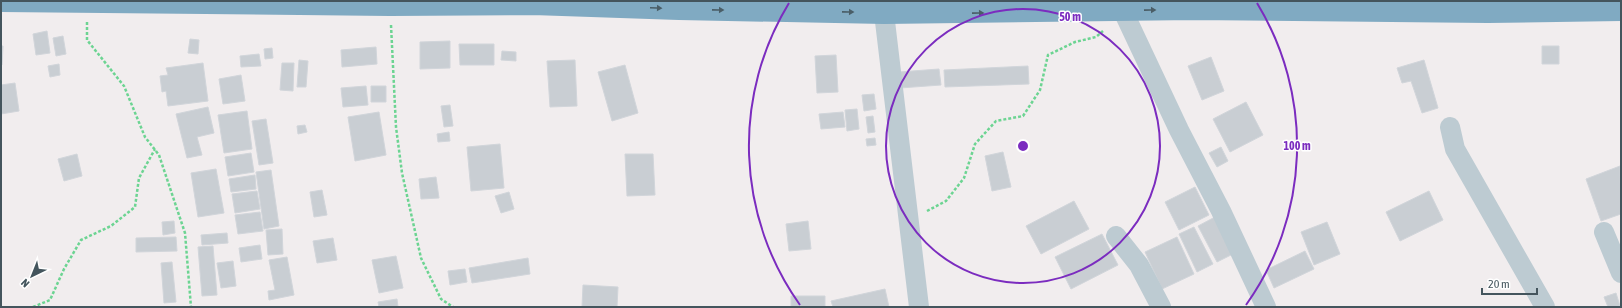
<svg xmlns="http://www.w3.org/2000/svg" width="1622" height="308" font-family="'Asap Condensed',sans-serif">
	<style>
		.building { fill: #c9ced3; stroke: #d1d5da }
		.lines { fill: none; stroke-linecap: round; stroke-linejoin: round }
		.path { stroke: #6cd492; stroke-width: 2.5; stroke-dasharray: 3 2; stroke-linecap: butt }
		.street { stroke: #bdcbd2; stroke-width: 20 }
		.highway { stroke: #80aac2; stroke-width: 22 }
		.oneway { fill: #4a5e67 }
		.ring { fill: none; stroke: #7b2cbf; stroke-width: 2 }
		.centre { fill: #7b2cbf; stroke: #fff; stroke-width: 2 }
		.ring-label { font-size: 12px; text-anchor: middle; font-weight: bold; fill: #7b2cbf; stroke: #fff; stroke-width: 3; stroke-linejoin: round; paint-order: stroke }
	</style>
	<rect width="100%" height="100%" fill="#f1edee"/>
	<path class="building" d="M47,31L50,53L36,55L33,34Z
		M63,36L66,54L56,56L53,38Z
		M190,39L199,40L198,54L188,53Z
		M450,41V68L420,69V42Z
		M459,44H494V65H460Z
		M1,46H3L2,65H1Z
		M1542,46H1559V64H1542Z
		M376,47L377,64L342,67L341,50Z
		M272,48L273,58L265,59L264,49Z
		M502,51L516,52V61L501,60Z
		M259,54L261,66L241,67L240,56Z
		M836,55L838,92L817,93L815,56Z
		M1211,57L1224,91L1202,100L1188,66Z
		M299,60L308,61L306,87H297Z
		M575,60L577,106L550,107L547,61Z
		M1424,60L1438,108L1422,113L1411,81L1402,83L1397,68Z
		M203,63L208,101L168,106L166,91L162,92L160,76L168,75L166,68Z
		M282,63H294L293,91L280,90Z
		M59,64L60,75L50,77L48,66Z
		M625,65L638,113L612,121L598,72Z
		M1028,66L1029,84L945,87L944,70Z
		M939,69L941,85L900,88L899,72Z
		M241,75L245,101L223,104L219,79Z
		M15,83L19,111L1,114V85Z
		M366,86L368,105L343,107L341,88Z
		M371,86H386V102H371Z
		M874,94L876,109L864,111L862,95Z
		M1246,102L1263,135L1230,152L1213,119Z
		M450,105L453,126L444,127L441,106Z
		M208,107L214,133L197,137L202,155L187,158L176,114Z
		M857,109L859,129L847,131L845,110Z
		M247,111L252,149L224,153L218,115Z
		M379,112L386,155L355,161L348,117Z
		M843,112L845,127L821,129L819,114Z
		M873,116L875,132L868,133L866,117Z
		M266,119L273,163L259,165L252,121Z
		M305,125L307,132L298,134L297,126Z
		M449,132L450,141L438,142L437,134Z
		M875,138L876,145L867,146L866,139Z
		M500,144L504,188L471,191L467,147Z
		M1221,147L1228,161L1217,167L1209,153Z
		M1003,152L1011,187L992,191L985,156Z
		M251,153L254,172L228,176L225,157Z
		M77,154L82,176L64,181L58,159Z
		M625,154H653L655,195L627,196Z
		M1620,166L1621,214L1601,221L1586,179Z
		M216,169L224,213L198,217L191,173Z
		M271,170L279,226L264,229L256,172Z
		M255,175L256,189L231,192L229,179Z
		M436,177L439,198L421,199L419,179Z
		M1195,187L1209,215L1179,230L1165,202Z
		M322,190L327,215L314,217L310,192Z
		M257,191L260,209L235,213L232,194Z
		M1429,191L1443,220L1400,241L1386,212Z
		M509,192L514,209L501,213L495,196Z
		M1074,201L1089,229L1041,254L1026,226Z
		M260,212L263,231L238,234L235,215Z
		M1215,217L1235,253L1217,262L1198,226Z
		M174,221L175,233L163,235L162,222Z
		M808,221L811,249L789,251L786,224Z
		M1327,222L1340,254L1314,265L1301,232Z
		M1194,227L1213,264L1197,272L1179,234Z
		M282,229L283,254L268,255L266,230Z
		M227,233L228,243L202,245L201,235Z
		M1102,234L1118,265L1071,289L1055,257Z
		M176,237L177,251L136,252V238Z
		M1177,237L1194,274L1162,289L1145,252Z
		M333,238L337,260L317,263L313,241Z
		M260,245L262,259L241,262L239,248Z
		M213,246L217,295L202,296L198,247Z
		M1305,251L1314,269L1274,288L1266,270Z
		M396,256L403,288L379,293L372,260Z
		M287,257L294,295L269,300L268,291L275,290L269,260Z
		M528,258L530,274L472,283L469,268Z
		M233,261L236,286L221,288L217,263Z
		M172,262L176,302L164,303L161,263Z
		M465,269L467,282L450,285L448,271Z
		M583,285L618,287L617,307H582Z
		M885,289L889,307H833L831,301Z
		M1616,293L1620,306L1608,307L1604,297Z
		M791,296H825V307H791Z
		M397,299L398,307H379L378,302Z"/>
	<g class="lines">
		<path class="path" d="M87,22V40L124,86L145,137L159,155L185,233L191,307
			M391,25L396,127L402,173L421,258L441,299L453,307
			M927,211L946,201L964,178L975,144L996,121L1023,116L1040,90L1048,55L1075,42L1096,37L1103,31
			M33,307L50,300L64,269L81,240L111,226L135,207L139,178L155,149"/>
		<path class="street" d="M1123,11L1179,130L1221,211L1266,307
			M884,13L919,307
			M1450,127L1455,149L1545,307
			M1604,232L1621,273
			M1116,236L1139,265L1161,307"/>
		<path class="highway" d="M1,1L390,5L533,4L679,9L884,13L1193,9L1488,12L1621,10"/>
	</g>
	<defs><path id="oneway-solid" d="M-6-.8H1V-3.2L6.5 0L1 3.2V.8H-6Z"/></defs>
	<g class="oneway">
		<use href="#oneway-solid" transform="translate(656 8) rotate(2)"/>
		<use href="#oneway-solid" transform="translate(718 10) rotate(1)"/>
		<use href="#oneway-solid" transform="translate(1150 10) rotate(-1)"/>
		<use href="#oneway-solid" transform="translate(848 12) rotate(1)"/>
		<use href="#oneway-solid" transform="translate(978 13) rotate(-1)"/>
	</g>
	<g class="ring">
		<circle cx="1023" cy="146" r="137"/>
		<path d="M800 305A274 274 0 0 1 789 3M1257 3A274 274 0 0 1 1246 305"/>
	</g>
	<circle cx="1023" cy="146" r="6" class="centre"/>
	<g class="ring-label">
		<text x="1070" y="21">50 m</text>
		<text x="1297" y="150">100 m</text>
	</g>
	<rect width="1622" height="308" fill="none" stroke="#44555d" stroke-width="4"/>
	<g transform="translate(32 276) rotate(223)" stroke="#ffffff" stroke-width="3" paint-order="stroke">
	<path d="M0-3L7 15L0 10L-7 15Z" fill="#44555d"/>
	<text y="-6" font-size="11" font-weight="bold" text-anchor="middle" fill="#44555d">N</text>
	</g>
	<path d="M1482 288v6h55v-6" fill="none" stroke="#44555d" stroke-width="2"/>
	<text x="1488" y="288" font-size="12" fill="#44555d" stroke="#ffffff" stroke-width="3" paint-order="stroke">20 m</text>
</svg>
